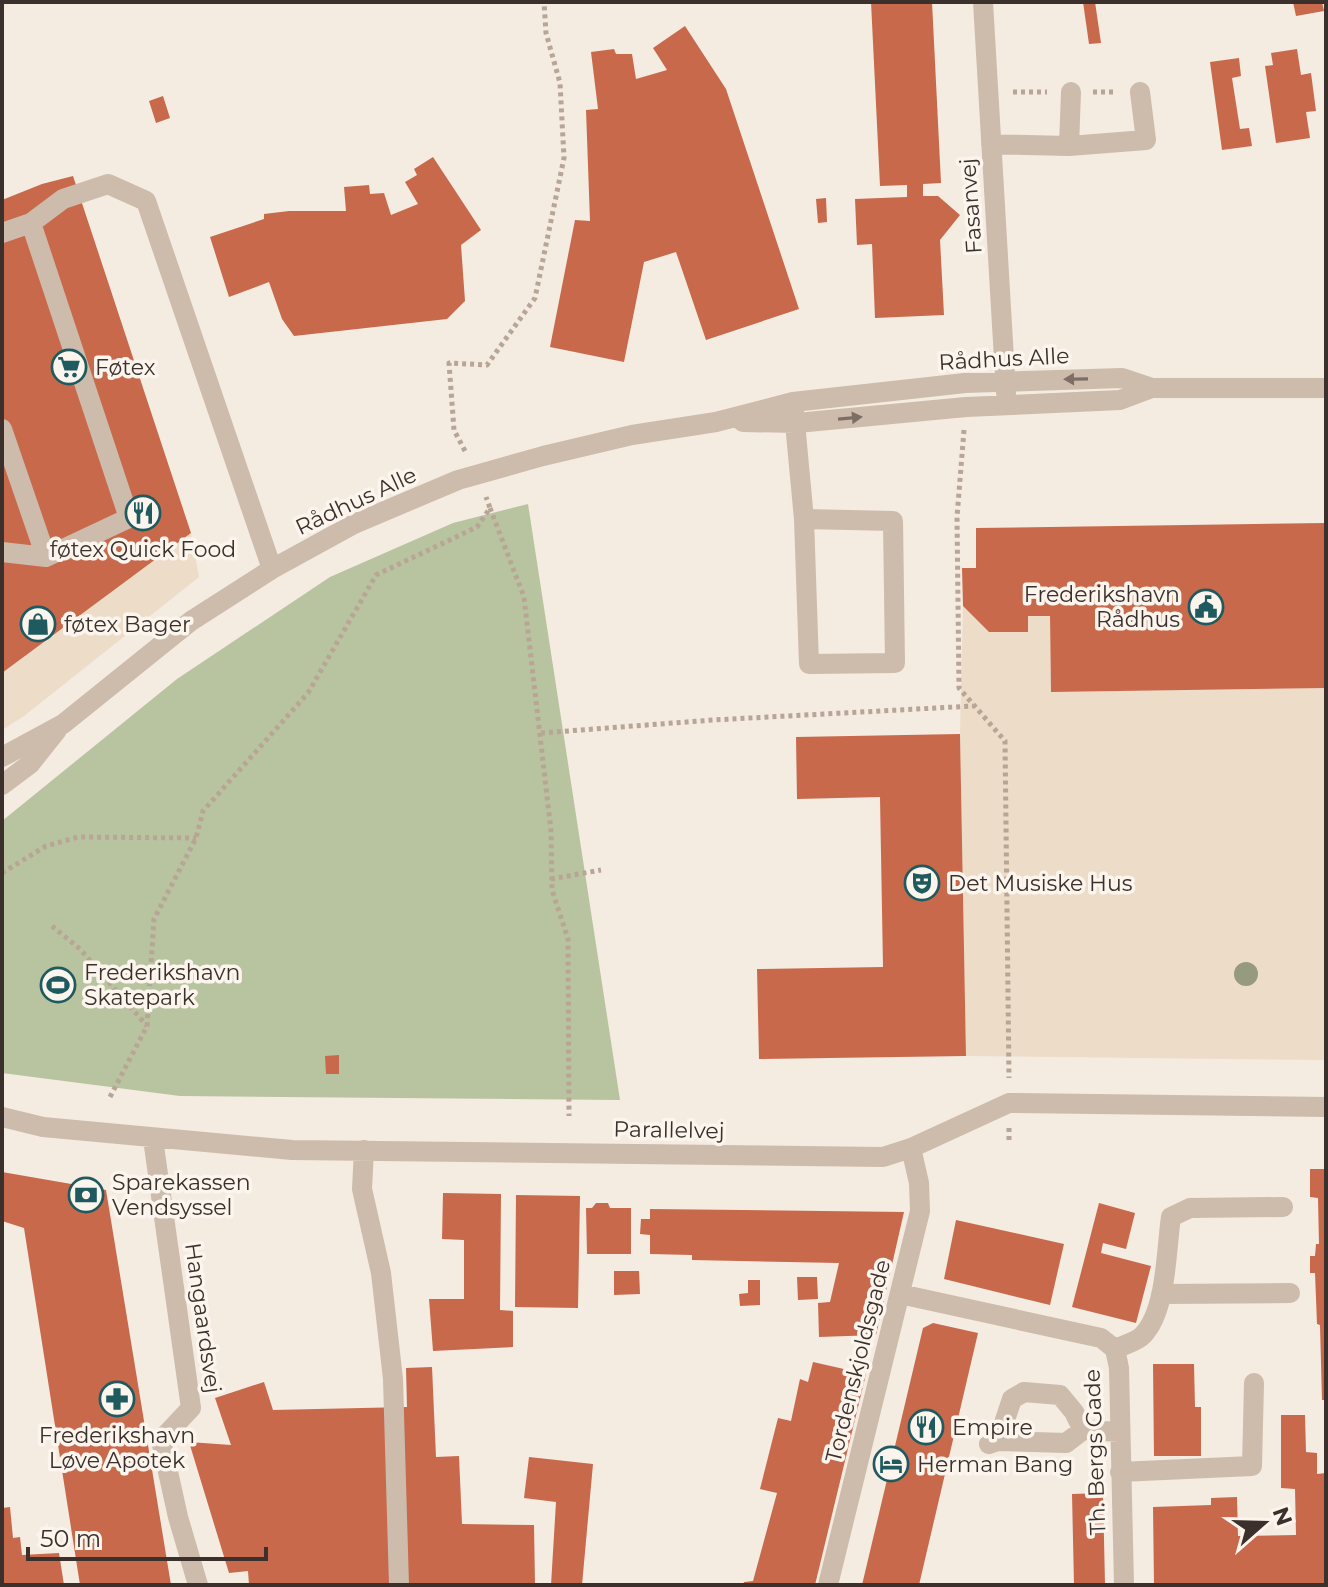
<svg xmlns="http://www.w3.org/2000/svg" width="1328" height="1587" font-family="Montserrat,sans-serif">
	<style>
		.green { fill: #b8c4a0 }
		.plaza { fill: #ecdcc8 }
		.building { fill: #c8694b }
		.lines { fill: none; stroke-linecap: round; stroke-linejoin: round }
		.path { stroke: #b9a596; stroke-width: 5; stroke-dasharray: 4 4; stroke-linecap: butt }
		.minor { stroke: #cdbbac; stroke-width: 20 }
		.tree { fill: #969b7f }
		.oneway { fill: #7d6f65 }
		.labels { text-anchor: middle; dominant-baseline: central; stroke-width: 7; stroke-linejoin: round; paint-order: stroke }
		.street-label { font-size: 22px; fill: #3b302b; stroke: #fbf5ee }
		.poi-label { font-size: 22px; fill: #3b302b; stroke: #fbf5ee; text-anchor: start }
	</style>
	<rect width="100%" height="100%" fill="#f4ebe1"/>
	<path class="green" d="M528,504L620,1100L180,1096L2,1073V821L177,679L330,577L453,523Z"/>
	<path class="plaza" d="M191,533L199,577L24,716L2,730V673Z
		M963,606L989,632H1028V616H1050L1051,692L1326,688V1060L966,1056L960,734Z"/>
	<path class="building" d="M871,2H932L941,183L923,184V196H938L960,215L940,240L944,315L875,318L872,244L857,245L855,199L907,197V185L880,186Z
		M1083,2H1095L1101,43L1089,44Z
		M1293,2H1322L1324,11L1296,16Z
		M685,26L726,89L799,309L706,340L676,252L644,262L624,362L550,347L575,220L590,221L586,110L598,109L591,52L614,49L616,54H632L636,79L667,70L653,48Z
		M1297,49L1301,75L1311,73L1316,111L1306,112L1310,138L1276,143L1265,66L1273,65L1271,53Z
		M1239,58L1241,76L1232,78L1240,129L1249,128L1252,146L1222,150L1210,62Z
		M163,96L170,118L156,123L149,101Z
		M433,157L481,230L461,245L465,301L447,319L294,336L282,319L269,282L229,297L210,237L264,219V214L289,211H346L344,187L369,185L370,194L384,193L391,215L418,204L405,182L417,175L414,169Z
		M73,176L191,533L2,673V200L42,184Z
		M826,198L827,222L818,223L816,199Z
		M1326,523V688L1051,692L1050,616H1028V632H989L963,606L962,568H976V528Z
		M960,734L966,1056L759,1059L757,969L883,967L880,797L797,799L796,737Z
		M339,1055V1074H326L325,1056Z
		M1310,1169H1326V1400H1322L1320,1325L1317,1324L1315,1273H1310V1256H1315L1316,1244H1319L1318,1198L1310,1197Z
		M2,1172L106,1190L171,1585H80L24,1228L2,1221Z
		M443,1193L501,1194L500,1310L513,1311V1347L433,1351L429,1299H464V1240L442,1239Z
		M516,1195L580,1196L578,1308L515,1307Z
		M596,1203H608L610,1208H631V1254H587L586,1208H592Z
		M1099,1203L1135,1213L1126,1249L1103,1243L1101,1253L1151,1266L1136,1323L1072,1307Z
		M650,1209L904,1212L876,1335L819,1337L818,1303L830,1302L839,1263L692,1260V1255L650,1254V1235L640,1234L641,1219H650Z
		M956,1220L1064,1244L1050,1305L944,1279Z
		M614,1271H639L640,1294L614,1295Z
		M797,1277H817L818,1299L798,1300Z
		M748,1280H760V1305L740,1306L739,1294L748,1293Z
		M933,1323L978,1333L919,1585H862L923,1328Z
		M813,1362L866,1374L815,1585H743L744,1582L753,1581L777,1493L760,1489L778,1418L791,1421L800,1379L808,1382Z
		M1153,1364H1194L1195,1407H1201V1456H1154Z
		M432,1367L436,1457L459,1456L462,1524L534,1525L535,1585H249L248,1571L229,1573L189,1442L231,1445L215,1398L264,1382L273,1410L407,1407L406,1368Z
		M1281,1415H1305L1306,1452L1317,1453V1474L1326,1473V1585H1154L1153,1507L1211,1505V1498L1237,1497L1238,1536L1296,1535L1295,1489L1281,1488Z
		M529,1457L593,1464L582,1585H551L556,1502L524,1498Z
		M1103,1493L1105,1585H1074L1072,1494Z
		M10,1507L13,1538L20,1537L22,1555L59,1553L64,1585H2V1508Z"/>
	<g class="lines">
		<path class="path" d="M1013,92H1047
			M1093,92H1115
			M964,430L957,517L959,688L1005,741L1009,1078
			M465,451L454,430L449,363L487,365L535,298L564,158L560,83L546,33L544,2
			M490,508L524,597L551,831L552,890L568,939L569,1116
			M541,733L713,720L973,706
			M2,873L46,846L78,837L196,838
			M551,879L601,870
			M52,926L80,949L147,1026
			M110,1097L147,1026L154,919L196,838L203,811L308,693L376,575L477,527L490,508L486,497
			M1009,1128V1143"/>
		<path class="minor" d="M983,2L1006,393
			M991,144L1069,146L1146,140L1140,92
			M1069,146L1071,92
			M2,233L31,223L63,199L108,184L146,201L272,569
			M793,402L804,519L893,521L895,663L809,664L804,519
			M743,422L797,423L966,407L1120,400L1152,388
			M2,429L46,557L129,518L31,223
			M2,552L46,557
			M2,757L63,724L191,621L272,569L354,524L458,480L543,456L632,435L716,422L793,402L965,383L1122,378L1152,388H1326
			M2,785L30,764L57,730
			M2,1117L43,1127L292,1150L883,1157L911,1148L1009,1103L1326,1107
			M153,1139L191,1408L161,1440L178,1517L198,1585
			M364,1150L362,1189L381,1273L393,1379L399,1585
			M900,1294L1101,1338L1115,1349L1119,1368L1124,1585
			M1161,1294L1290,1293
			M1115,1349C1123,1345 1137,1342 1143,1335C1167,1310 1166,1250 1171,1217L1190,1208L1283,1207
			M998,1441L1012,1399L1024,1392L1060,1395L1074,1412L1083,1430
			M989,1444L998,1441L1066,1443L1083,1430L1120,1432
			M1120,1472L1252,1466L1254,1383
			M828,1585L920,1211L919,1183L911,1148"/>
	</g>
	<circle class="tree" cx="1246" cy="974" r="12"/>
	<defs><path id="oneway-solid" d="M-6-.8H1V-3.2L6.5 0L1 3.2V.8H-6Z" transform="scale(2)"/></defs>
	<g class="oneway">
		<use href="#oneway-solid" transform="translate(1076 379) rotate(179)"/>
		<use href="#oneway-solid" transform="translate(850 418) rotate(-5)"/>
	</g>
	<defs>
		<g id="supermarket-ring" transform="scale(1.8)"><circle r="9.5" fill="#fbf5ee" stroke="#1f5a5e" stroke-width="1.5"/><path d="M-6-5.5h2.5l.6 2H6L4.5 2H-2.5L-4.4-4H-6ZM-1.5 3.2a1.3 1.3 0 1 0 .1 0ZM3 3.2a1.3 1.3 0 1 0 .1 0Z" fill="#1f5a5e"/></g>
		<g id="restaurant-ring" transform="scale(1.8)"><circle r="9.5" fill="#fbf5ee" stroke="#1f5a5e" stroke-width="1.5"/><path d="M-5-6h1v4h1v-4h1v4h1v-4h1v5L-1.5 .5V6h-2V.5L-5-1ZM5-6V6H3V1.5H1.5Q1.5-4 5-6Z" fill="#1f5a5e"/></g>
		<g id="civic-ring" transform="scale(1.8)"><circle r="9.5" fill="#fbf5ee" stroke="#1f5a5e" stroke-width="1.5"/><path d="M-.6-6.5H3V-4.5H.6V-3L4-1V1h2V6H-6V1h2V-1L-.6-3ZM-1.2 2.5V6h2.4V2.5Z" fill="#1f5a5e"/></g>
		<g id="shop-ring" transform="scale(1.8)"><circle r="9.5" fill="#fbf5ee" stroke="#1f5a5e" stroke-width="1.5"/><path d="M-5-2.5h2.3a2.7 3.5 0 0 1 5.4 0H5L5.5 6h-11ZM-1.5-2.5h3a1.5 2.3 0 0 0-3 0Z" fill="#1f5a5e"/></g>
		<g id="theatre-ring" transform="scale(1.8)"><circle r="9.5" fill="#fbf5ee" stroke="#1f5a5e" stroke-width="1.5"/><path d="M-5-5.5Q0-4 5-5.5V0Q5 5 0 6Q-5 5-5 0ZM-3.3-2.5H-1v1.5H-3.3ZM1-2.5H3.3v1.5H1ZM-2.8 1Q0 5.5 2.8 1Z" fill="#1f5a5e"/></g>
		<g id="stadium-ring" transform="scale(1.8)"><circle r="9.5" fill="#fbf5ee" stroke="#1f5a5e" stroke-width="1.5"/><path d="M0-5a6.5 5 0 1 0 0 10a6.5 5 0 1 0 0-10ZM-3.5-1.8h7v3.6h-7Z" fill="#1f5a5e"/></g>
		<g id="bank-ring" transform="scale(1.8)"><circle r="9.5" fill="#fbf5ee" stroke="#1f5a5e" stroke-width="1.5"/><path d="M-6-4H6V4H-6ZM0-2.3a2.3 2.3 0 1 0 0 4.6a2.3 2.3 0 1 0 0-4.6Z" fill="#1f5a5e"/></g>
		<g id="pharmacy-ring" transform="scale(1.8)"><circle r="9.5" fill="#fbf5ee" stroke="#1f5a5e" stroke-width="1.5"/><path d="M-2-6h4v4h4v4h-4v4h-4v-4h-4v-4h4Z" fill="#1f5a5e"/></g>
		<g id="hotel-ring" transform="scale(1.8)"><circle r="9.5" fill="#fbf5ee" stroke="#1f5a5e" stroke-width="1.5"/><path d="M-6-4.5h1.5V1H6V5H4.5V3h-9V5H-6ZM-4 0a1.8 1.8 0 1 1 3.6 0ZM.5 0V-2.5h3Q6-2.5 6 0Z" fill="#1f5a5e"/></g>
	</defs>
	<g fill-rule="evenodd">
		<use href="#supermarket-ring" x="69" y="367"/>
		<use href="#restaurant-ring" x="143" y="513"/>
		<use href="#civic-ring" x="1206" y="607"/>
		<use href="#shop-ring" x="38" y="624"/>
		<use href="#theatre-ring" x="922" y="883"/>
		<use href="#stadium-ring" x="58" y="985"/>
		<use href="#bank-ring" x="86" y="1195"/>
		<use href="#pharmacy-ring" x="117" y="1399"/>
		<use href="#restaurant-ring" x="926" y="1427"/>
		<use href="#hotel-ring" x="891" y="1464"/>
	</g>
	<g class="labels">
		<g class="street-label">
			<text transform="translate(971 206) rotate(-94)">Fasanvej</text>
			<text transform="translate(1004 359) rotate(-3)">Rådhus Alle</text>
			<text transform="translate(356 501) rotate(-25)">Rådhus Alle</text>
			<text transform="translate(669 1130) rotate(1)">Parallelvej</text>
			<text transform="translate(203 1318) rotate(82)">Hangaardsvej</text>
			<text transform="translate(858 1361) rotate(-76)">Tordenskjoldsgade</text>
			<text transform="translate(1095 1452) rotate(-92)">Th. Bergs Gade</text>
		</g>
		<g class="poi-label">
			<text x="95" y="367">Føtex</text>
			<text x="143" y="549" text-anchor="middle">føtex Quick Food</text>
			<text x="1180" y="594" text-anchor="end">Frederikshavn<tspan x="1180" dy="25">Rådhus</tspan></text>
			<text x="64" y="624">føtex Bager</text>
			<text x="948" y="883">Det Musiske Hus</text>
			<text x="84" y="972">Frederikshavn<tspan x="84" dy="25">Skatepark</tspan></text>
			<text x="112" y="1182">Sparekassen<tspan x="112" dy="25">Vendsyssel</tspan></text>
			<text x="952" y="1427">Empire</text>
			<text x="117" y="1435" text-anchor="middle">Frederikshavn<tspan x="117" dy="25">Løve Apotek</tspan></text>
			<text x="917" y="1464">Herman Bang</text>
		</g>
	</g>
	<rect width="1328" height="1587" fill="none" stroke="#3b302b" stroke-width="8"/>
	<g transform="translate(1264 1523) rotate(70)" stroke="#fbf5ee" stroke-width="6" paint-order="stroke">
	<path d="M0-6L14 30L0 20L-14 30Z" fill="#3b302b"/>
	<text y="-12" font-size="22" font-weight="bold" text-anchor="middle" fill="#3b302b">N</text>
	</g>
	<path d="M28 1547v12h238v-12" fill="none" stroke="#3b302b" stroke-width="4"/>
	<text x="40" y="1547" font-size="24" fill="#3b302b" stroke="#fbf5ee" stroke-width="6" paint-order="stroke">50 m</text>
</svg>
